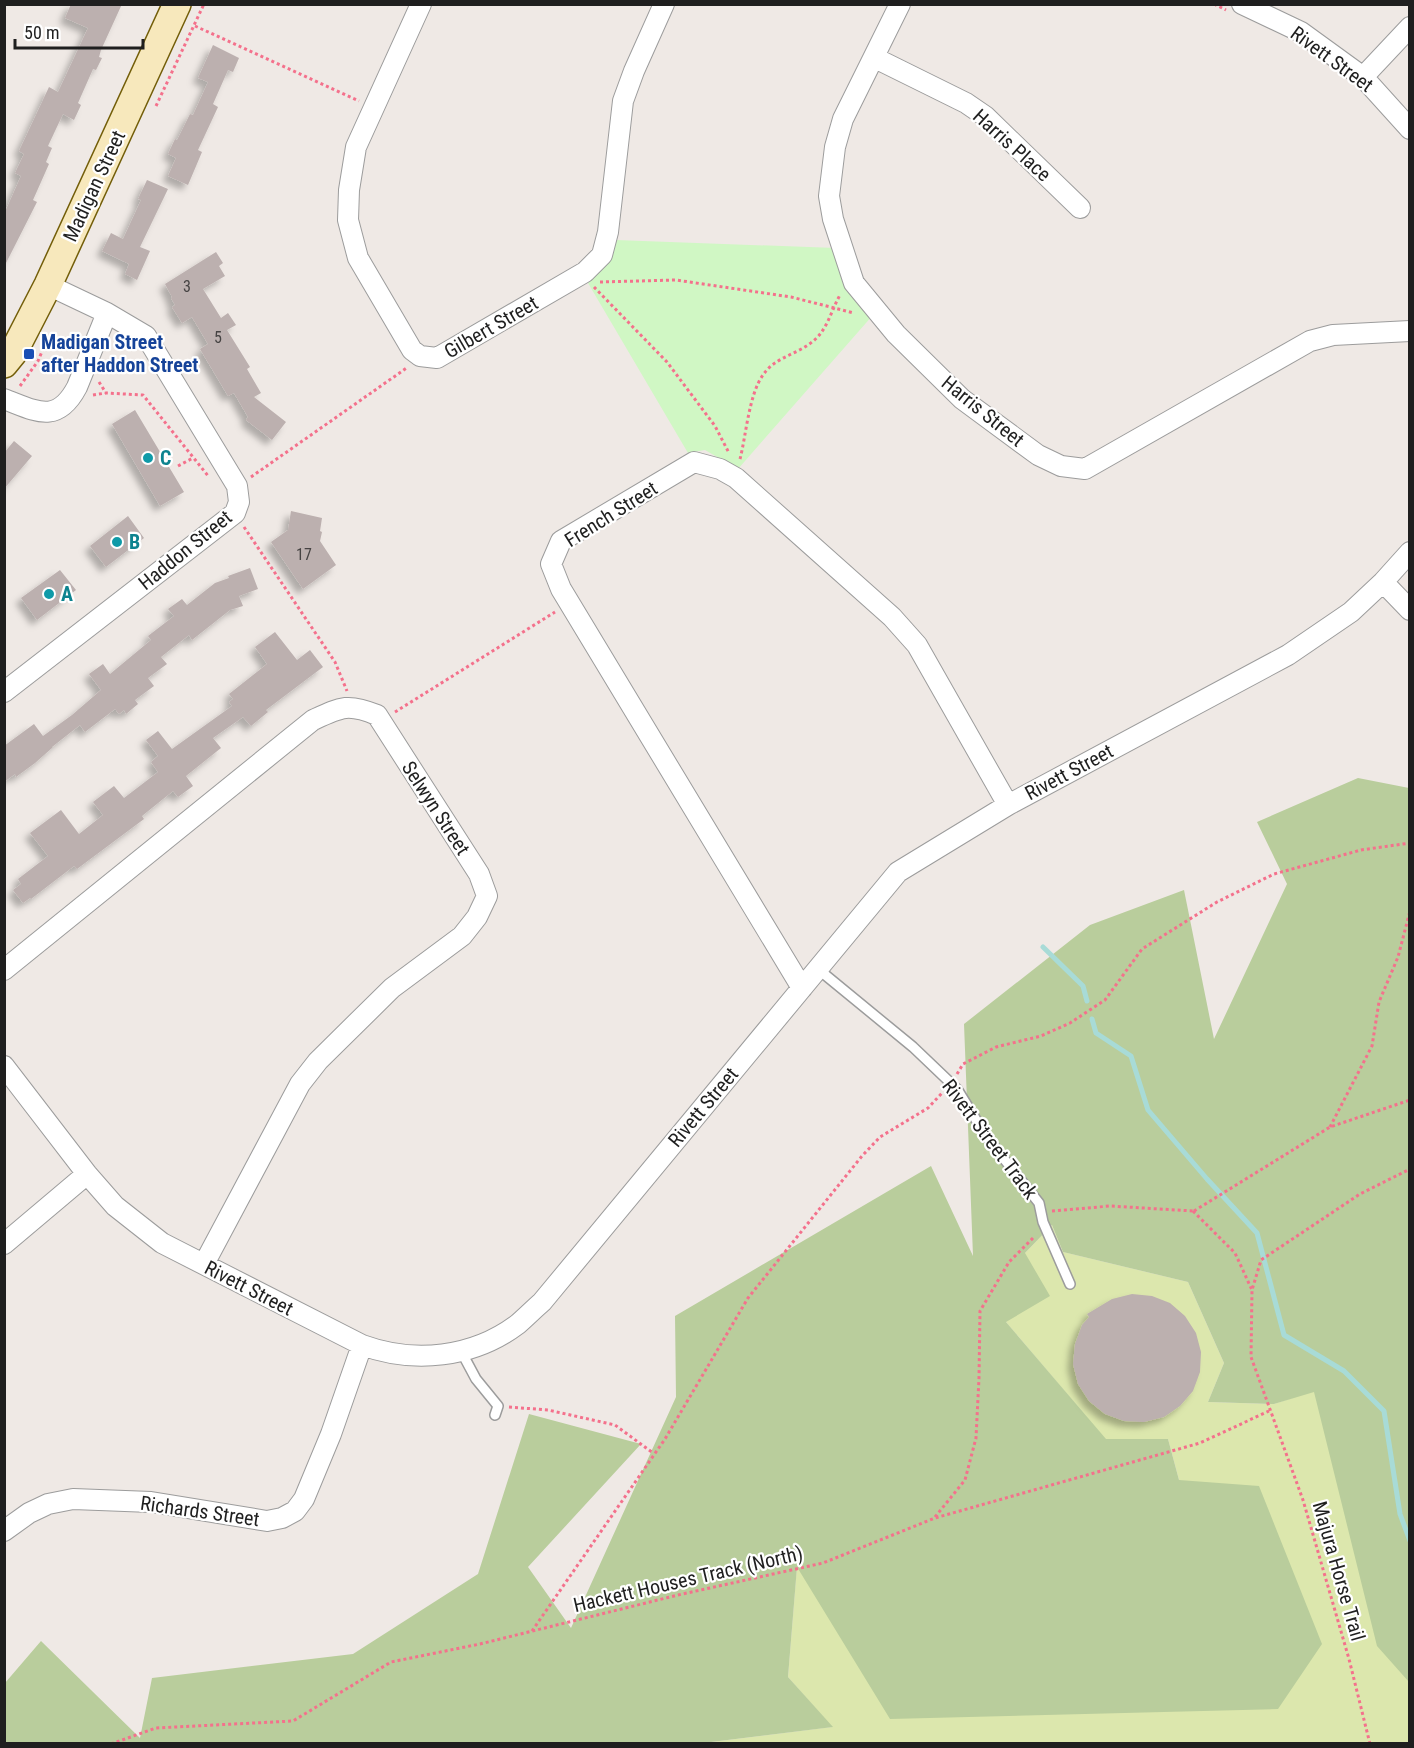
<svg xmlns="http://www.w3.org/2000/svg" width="1414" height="1748" font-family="'Roboto Condensed',sans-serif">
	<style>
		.grass { fill: #dce7ad }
		.forest { fill: #b9cd9c }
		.park { fill: #d0f7c4 }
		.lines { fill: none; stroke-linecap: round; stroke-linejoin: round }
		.stream { stroke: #a8dbd7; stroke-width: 5 }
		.building { fill: #bcb0af; filter: url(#shadow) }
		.lane-casing { stroke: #9c9c9c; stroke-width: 12 }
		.street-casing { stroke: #9c9c9c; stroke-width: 22 }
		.secondary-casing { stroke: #735e09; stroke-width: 30 }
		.path { stroke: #f4718c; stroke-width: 3; stroke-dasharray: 3 3; stroke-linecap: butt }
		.lane { stroke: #fff; stroke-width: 9 }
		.street { stroke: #fff; stroke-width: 20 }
		.secondary { stroke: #f7e8bc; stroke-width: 27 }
		.transit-dot { fill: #1a4fb4; stroke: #fff; stroke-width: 2 }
		.culture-dot { fill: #0f9aa8; stroke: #fff; stroke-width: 2 }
		.labels { text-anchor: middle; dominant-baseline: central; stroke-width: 4.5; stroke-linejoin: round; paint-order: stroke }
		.number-label { font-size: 16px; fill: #464343 }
		.street-label { font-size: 20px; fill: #1f1f1f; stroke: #fff }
		.transit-label { font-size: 20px; font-weight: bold; fill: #164399; stroke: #fff; text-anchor: start }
		.culture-label { font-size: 20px; font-weight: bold; fill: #0d838f; stroke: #fff; text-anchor: start }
	</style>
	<defs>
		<filter id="shadow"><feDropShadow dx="-5.5" dy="5.5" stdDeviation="3" flood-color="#0004"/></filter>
	</defs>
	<rect width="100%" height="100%" fill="#efe9e5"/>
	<path class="grass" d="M1409,1185V1743L695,1744L832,1727L788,1677L797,1566L1179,1480L1168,1439L1106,1440L1006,1322L1025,1253L1052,1225L1063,1252L1188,1282L1224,1363L1208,1402L1274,1404L1292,1398Z"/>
	<path class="forest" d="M1358,778L1409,788V1682L1377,1646L1314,1392L1274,1404L1208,1402L1224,1363L1188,1282L1063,1252L1052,1225L1025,1253L1050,1296L1006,1322L1106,1439H1168L1179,1480L1259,1486L1322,1644L1278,1709L890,1719L797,1567L788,1677L833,1727L695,1744H5V1683L41,1641L140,1738L152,1678L353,1654L478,1574L529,1414L641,1444L528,1567L571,1628L676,1397L675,1316L931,1166L973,1256L964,1024L1090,925L1184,890L1214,1039L1287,884L1257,822Z"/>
	<path class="park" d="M616,240L836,248L873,315L738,469L705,450L688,453L588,283L607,262Z"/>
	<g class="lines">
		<path class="stream" d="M1043,947L1083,986L1087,1001
			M1092,1019L1096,1033L1131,1056L1148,1110L1207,1179L1257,1233L1284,1335L1344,1371L1384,1411L1400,1514L1410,1541"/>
	</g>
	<path class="building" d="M71,4H122L101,50L99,57L102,58L96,70L93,69L78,103L81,105L74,120L63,114L48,146L52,148L46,162L49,164L33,200L37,202L4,267V214L21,176L15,173L24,154L19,151L49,87L58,92L88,28L65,18Z
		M213,45L239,58L233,72L228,70L213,104L218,107L198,150L202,152L188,185L168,176L176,158L168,154L175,139L177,140L190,114L193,115L208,82L198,78Z
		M147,180L168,189L140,247L150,251L137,280L125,274L129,264L102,251L111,233L123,239L141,200L138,199Z
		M216,252L223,263L219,266L225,276L203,289L221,318L228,313L236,325L227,330L250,367L247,369L261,393L254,397L286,422L272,440L246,420L248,417L234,393L228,396L200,349L208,344L192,317L182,323L172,307L175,305L171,298L172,297L165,284Z
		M135,410L184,492L160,506L112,424Z
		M14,441L32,456L4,489V453Z
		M291,511L322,518L320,531L322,532L320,541L336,565L303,589L271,542L288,530Z
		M128,516L144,538L106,567L90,546Z
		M250,568L258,589L239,596L243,606L230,610L192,640L189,635L161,657L167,664L148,678L154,686L135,700L138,704L126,714L124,710L119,714L115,709L85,732L80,725L52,747V748L35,763L16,777L15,774L4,782V746L34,724L43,736L72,715L101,690L89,674L103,664L110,674L151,640L148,636L174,616L168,609L182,599L187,605L215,583L229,578L228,576Z
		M60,570L76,590L37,620L21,598Z
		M275,632L297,660L310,650L323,667L266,710L268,712L251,726L243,717L213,738L221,748L186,776L193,786L178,797L173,791L142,816L144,819L77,869L74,866L31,899L30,898L23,903L13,890L21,884L18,879L48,856L30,833L61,810L79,834L103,815L93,802L114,786L124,798L158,772L151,762L158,756L146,740L158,731L172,749L232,706L229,702L233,699L229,694L267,664L255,647Z
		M1132,1294L1152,1296L1170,1303L1185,1316L1196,1333L1201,1352L1200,1372L1193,1391L1180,1406L1164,1417L1144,1422L1124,1421L1105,1414L1089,1401L1078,1384L1073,1364L1075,1344L1082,1325L1089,1317L1087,1314L1112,1299Z"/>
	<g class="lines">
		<g class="lane-casing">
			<path id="lane" d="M818,969L913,1047L957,1089L986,1136L1039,1203L1043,1222L1070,1284
				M461,1351L476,1379L498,1406L495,1415"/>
		</g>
		<g class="street-casing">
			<path id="street" d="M421,4L356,147L349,190L348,220L358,258L412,350L420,356L437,358L585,272L602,255L608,232L623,101L634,71L664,4
				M900,4L843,119L835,147L829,196L833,219L854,283L896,334L962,399L1038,455L1061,466L1085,469L1310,341L1333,335L1410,331
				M1242,4L1301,32L1363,77L1410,129
				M875,58L966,103L985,116L1080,208
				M1363,77L1410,27
				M4,399C36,411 57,425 77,387L107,313
				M1383,582L1410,610
				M4,692L235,513L239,502L237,486L146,336L107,313L48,285
				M4,970L313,720C341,707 348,703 377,715L479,874L487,896L477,917L462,936L392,988L318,1061L300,1084L204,1264
				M802,988L561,589L551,564L561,541L694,462L720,469L736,478L892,617L917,645L1008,805
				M4,1066L87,1174L115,1206L162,1243L362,1345C414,1364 473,1358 518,1324C526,1317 534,1309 542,1302L898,872L1008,805L1288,655L1351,612L1383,582L1410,552
				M4,1244L87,1174
				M4,1531L29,1513L48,1504L73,1499L151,1502L267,1521L282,1518L295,1511L304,1499L331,1434L362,1345"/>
		</g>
		<g class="secondary-casing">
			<path id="secondary" d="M4,364L13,353L48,285L177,4"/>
		</g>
		<path class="path" d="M1214,4L1226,10
			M195,26L359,101
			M156,106L204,4
			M600,282L676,280L791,297L854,313
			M594,287L667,362L715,426L729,453
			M99,382L106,393
			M20,386L38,361L49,335
			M93,395L106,393L143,395L209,477
			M740,459C746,436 749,394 763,375C775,357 796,355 812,342C827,331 831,311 840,295
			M178,466L193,458
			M251,477L408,367
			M244,527L335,662L347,691
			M395,712L555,612
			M957,1074L963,1064L996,1047L1041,1036L1070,1023L1105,1000L1142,949L1217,902L1274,874L1361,850L1410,843
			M1330,1127L1372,1046L1379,1002L1398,957L1410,911
			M1052,1211L1110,1206L1193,1211
			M1193,1211L1235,1253L1252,1290
			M1194,1211L1330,1127L1410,1100
			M509,1407L548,1410L615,1425L653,1453
			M935,1517L965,1480L976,1438L979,1378L980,1311L1009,1262L1035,1236
			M532,1631L665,1439L748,1298L862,1156L880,1137L928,1108L942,1093
			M111,1744L156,1728L293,1721L391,1662L480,1644L678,1595L823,1563L935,1518L1200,1443L1269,1411
			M1370,1744L1349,1659L1303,1500L1251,1357L1252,1290L1261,1260L1360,1194L1410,1169"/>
		<use href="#lane" class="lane"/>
		<use href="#street" class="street"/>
		<use href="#secondary" class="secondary"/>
	</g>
	<rect class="transit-dot" x="23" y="348" width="12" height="12" rx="3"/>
	<g class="culture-dot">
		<circle cx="148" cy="458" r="6"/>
		<circle cx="117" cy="542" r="6"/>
		<circle cx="49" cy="594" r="6"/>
	</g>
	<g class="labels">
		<g class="number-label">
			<text x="187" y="286">3</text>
			<text x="218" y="337">5</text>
			<text x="304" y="554">17</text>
		</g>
		<g class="street-label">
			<text transform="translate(1332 59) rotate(36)">Rivett Street</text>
			<text transform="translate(1012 145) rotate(42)">Harris Place</text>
			<text transform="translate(94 186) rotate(-65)">Madigan Street</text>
			<text transform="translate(491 327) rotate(-30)">Gilbert Street</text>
			<text transform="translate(983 411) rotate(39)">Harris Street</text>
			<text transform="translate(611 514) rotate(-32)">French Street</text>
			<text transform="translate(185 550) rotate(-39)">Haddon Street</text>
			<text transform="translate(1069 772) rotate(-28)">Rivett Street</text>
			<text transform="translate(436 808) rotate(57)">Selwyn Street</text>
			<text transform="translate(703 1107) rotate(-50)">Rivett Street</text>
			<text transform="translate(990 1139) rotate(53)">Rivett Street Track</text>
			<text transform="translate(249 1288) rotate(27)">Rivett Street</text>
			<text transform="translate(200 1511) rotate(8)">Richards Street</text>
			<text transform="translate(1339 1571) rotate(74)">Majura Horse Trail</text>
			<text transform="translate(688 1579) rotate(-13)">Hackett Houses Track (North)</text>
		</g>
		<g class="transit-label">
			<text x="41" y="342">Madigan Street<tspan x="41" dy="23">after Haddon Street</tspan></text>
		</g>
		<g class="culture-label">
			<text x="160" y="458">C</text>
			<text x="129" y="542">B</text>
			<text x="61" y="594">A</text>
		</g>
	</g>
	<rect width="1414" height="1748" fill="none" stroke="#1f1f1f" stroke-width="12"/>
	<path d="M15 39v9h128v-9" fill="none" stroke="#1f1f1f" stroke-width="3"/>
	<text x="24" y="39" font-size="18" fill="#1f1f1f" stroke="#ffffff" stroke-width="4.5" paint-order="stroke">50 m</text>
</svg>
